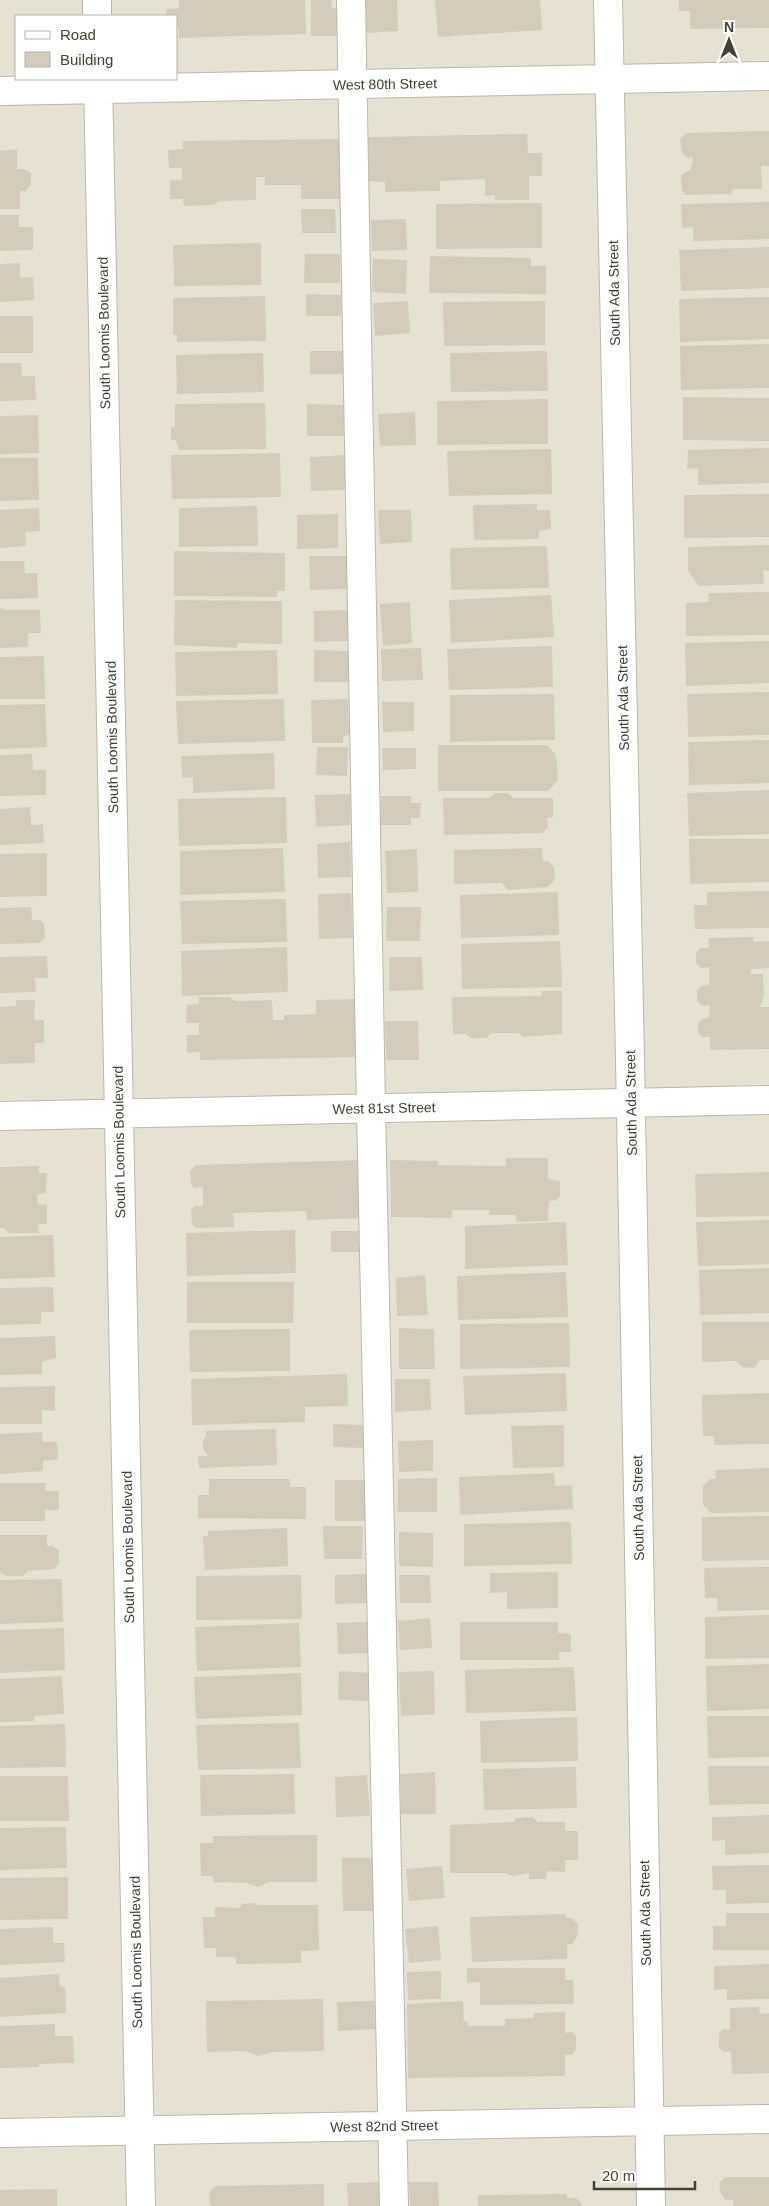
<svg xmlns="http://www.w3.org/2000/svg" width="769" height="2206" font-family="Helvetica,sans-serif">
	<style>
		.residential { fill: #e5e2d4; fill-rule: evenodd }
		.building { fill: #d3ccbc }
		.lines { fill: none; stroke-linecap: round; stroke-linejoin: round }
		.minor-casing { stroke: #bcb8a9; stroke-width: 30 }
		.minor { stroke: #fff; stroke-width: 28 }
		.labels { text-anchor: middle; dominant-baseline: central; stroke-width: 5; stroke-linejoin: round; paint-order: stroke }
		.street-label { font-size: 14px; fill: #444035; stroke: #fff }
	</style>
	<rect width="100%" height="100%" fill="#f2efe6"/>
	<path class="residential" d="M0,0H769V2206H0ZM16,16H176V79H16Z"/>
	<path class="building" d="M179,0H305L306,34L179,38V29H176V16H167L166,9L179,8Z
		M311,0H332L331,8H338V36H311Z
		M365,0H397L398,31L367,33Z
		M435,0H540L542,30L438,37Z
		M679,0H769V28L690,29V11H679Z
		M769,131V166H761L762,189H732V194L686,195L682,190L681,175L691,169L693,157L687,158L682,153L680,139L686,133Z
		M527,134L528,153H542V176H529V200H495V195L485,196V179L440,181V191L385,192V182L369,181L368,137Z
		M340,139L341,199H301V185H265V177H256V200L220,201L213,205L184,206L183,199H170V180H182V168H169L168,150L183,149V141Z
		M17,149V169H24L31,173V184L26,191H20V209H0V151Z
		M769,202V239L693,241V227L682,228L681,204Z
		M542,203V248L436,249V204Z
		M301,209H335L336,233H302Z
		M0,215H19V227H33V250L0,251Z
		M406,219L407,250L372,251L371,220Z
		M261,243V285L174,286L173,245Z
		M769,247V288L681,291L679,250Z
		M305,254H340V283H304Z
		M430,256L531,258V266H546V294L429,293Z
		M373,259L407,260L406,294L372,292Z
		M20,263V278L33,277L34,300L0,302V264Z
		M306,294L341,295V316H306Z
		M265,296L266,341L177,342V335H173V298Z
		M769,297V339L680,342L679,299Z
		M408,301L410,333L375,336L373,303Z
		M545,301V345L444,346L443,302Z
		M0,316H33V353H0Z
		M769,344V388L681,390L680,346Z
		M310,351H346V374H310Z
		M547,351L548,391L451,392L450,353Z
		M263,353L264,392L177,394L176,355Z
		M0,363H21L22,376H35L36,400L0,401Z
		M683,397L769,398V441L683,440Z
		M548,399V444L437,445V401Z
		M265,403L266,449L179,450L176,440H171V427H175V404Z
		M307,404L344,405V436H307Z
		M415,412L416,445L380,446L378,414Z
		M38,415L39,453L0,454V416Z
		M769,448V483L698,485V468L687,469L688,450Z
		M551,449L552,494L449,496L447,451Z
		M280,453L281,497L172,499L171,455Z
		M346,455L347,490L311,491L310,457Z
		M0,458H38L39,500L0,501Z
		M769,494V537L684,538V495Z
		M537,504V510H550L551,529L539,531V539L474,540L473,505Z
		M257,506L258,546L179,547V508Z
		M39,508L40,531L25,532L26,546L0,548V510Z
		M378,510H411L412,542L380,544Z
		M338,514V548L297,549V515Z
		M769,545V571L763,570L764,584L699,586L688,571V547Z
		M547,546L549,588L451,590L450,548Z
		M174,551L285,553V591H277V597L174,596Z
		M309,556H347L348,589L310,590Z
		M0,561H24L25,573H37L38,598L0,599Z
		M769,592V635L686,636V603L709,602L708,593Z
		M551,595L554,637L451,643L449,600Z
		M175,600L282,601V644L237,643V648L174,645Z
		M410,602L412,643L383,646L380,604Z
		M0,608L5,610H40L41,633H28V647L0,648Z
		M349,610V641L314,642V611Z
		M769,641V683L686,686L685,643Z
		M552,646L553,687L449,690L447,649Z
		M421,648L423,680L382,681L381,649Z
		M277,650L278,694L176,696L175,652Z
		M314,650L349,651V682H314Z
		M44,656L45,699H0V657Z
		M769,692V735L688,737L687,694Z
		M554,694L555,740L450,742V695Z
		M284,699L285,741L178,744L176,701Z
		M348,699L349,734L343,737V743H312L311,700Z
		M382,702H414V731L383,732Z
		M45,704L47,747L0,749V705Z
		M769,740V783L689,785L688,742Z
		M438,745H547L556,755L558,780L548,791H438Z
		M317,747H348L347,776L316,775Z
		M382,748H416V769L383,770Z
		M274,753L275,789L193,793V777L182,778L181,756Z
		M32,754L33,770H46V795L0,796V755Z
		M769,790V834L689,836L687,793Z
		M495,793H508L513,798H553V817L547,818L548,828L542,833L444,835L443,798H489Z
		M350,794V825L316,827L315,795Z
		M381,796H411V803H421L420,818H411V825H380Z
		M286,797L287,843L179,846L178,799Z
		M30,807L31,825L43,824L44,843L0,845V809Z
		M689,839H769V882L690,884Z
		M350,842L351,877L318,878L317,844Z
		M283,848L285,892L180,895V851Z
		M542,848L543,861H548L554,867L555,879L548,887L508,890L502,883L454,884V850Z
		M417,849L418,892L387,893L385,851Z
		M47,853V896L0,897V854Z
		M769,891V928L695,929L694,905H707V892Z
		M558,892L559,935L461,938L460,895Z
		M351,893L353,938L319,939L318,894Z
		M286,899L287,942L182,944L180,901Z
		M31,907L32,920H40L44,923L45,938L40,943L0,944V908Z
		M387,907H421L420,941H386Z
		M754,937L753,942L769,941V968L751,969V974H763L764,995L760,1007H769V1049L710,1050V1037H703L698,1033V1023L702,1019L709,1018L710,1005L702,1006L697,1001V990L701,986L709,985V967L701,968L696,963V953L700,948H709L708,938Z
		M560,941L562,987L462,989L461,944Z
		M287,947L288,992L182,996L181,951Z
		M47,956L48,978H35L36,992L0,993V957Z
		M389,957H422L423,990L389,991Z
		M542,991H562V1034L523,1037L518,1033H491L486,1038H471L466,1034H453L452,997L542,996Z
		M199,997H229L236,1001L272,1000L273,1020H284V1015L316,1014V1000L359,999L360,1057L200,1060V1052L187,1053V1035H199V1023H186L187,1005L199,1004Z
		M16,1000H35L34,1020H44V1043H35V1063L0,1064V1007L16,1006Z
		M385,1021H418L419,1060H386Z
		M506,1158H548V1179L560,1181V1196L556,1200L549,1201L548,1221L516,1222V1215H489V1210H452V1218L391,1217L390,1160L438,1161V1165L506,1166Z
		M362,1160L364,1218L307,1220L306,1211L233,1213L234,1227L196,1228L192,1224L191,1210L195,1206H203V1187L194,1188L191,1183L190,1171L196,1165Z
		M39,1166V1173H47L46,1193L37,1194L38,1205L47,1204V1224H38L39,1233H9L4,1228H0V1167Z
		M769,1172V1216L696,1217L695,1174Z
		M769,1220V1264L698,1266L696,1222Z
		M566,1222L568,1265L465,1269V1226Z
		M295,1230L296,1273L187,1276L186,1233Z
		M331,1231H363L362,1252H331Z
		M53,1235L55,1277L0,1279V1237Z
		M769,1268V1313L700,1315L699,1270Z
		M566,1272L568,1317L458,1320L457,1276Z
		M425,1275L428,1315L397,1316L396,1278Z
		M187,1282H294L293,1323H187Z
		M53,1287L54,1312H41V1324L0,1325V1288Z
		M702,1322H769V1360H760L754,1368L742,1367L736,1361L702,1362Z
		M569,1323L570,1367L460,1369V1324Z
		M399,1328L434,1329L435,1369H399Z
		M290,1329V1371L190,1372L189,1330Z
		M55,1336L56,1358L42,1362V1374L0,1375V1338Z
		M566,1373L567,1411L465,1415L463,1376Z
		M347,1374L348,1406L305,1407V1422L192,1425L191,1379Z
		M395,1379H430L431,1410L395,1412Z
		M55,1386V1411L42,1410V1424H0V1387Z
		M769,1393V1444L714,1445V1436H703L702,1395Z
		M333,1424L365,1425L364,1448L333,1447Z
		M564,1425V1467L513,1468L511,1426Z
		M276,1429L277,1465L199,1468L198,1456H208L203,1449V1440L206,1437V1431Z
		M42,1432L43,1442H57L58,1459L43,1461V1471L0,1474V1434Z
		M433,1440V1471L399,1472L398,1441Z
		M769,1468V1512L711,1513L703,1505V1486L710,1479H716L715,1470Z
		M554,1473L555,1486L572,1485L573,1509L460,1515L459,1477Z
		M437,1478V1512H397L398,1479Z
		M209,1479H290V1487H306V1519L198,1518V1495H209Z
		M335,1480H366L367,1521H335Z
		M0,1483H46L45,1491H59V1510H45V1521H0Z
		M769,1516V1560L702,1561V1517Z
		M571,1522L572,1564L464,1566V1524Z
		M323,1526H363L362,1559H324Z
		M287,1528L288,1566L205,1570L203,1536H208V1531Z
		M399,1532L433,1533V1567L399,1566Z
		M0,1535H47V1546H53L59,1550V1563L54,1569L28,1571L23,1576H7L0,1572Z
		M769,1567V1610L718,1611L717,1598H705L704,1568Z
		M558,1572V1608L507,1609V1592L490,1593V1573Z
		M367,1574V1603L335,1604V1575Z
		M301,1575L302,1619L196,1620V1576Z
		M399,1575H430L431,1603H400Z
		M62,1579L63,1622L0,1624V1580Z
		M769,1615V1658L705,1659V1617Z
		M430,1618L432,1648L400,1650L398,1621Z
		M369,1622L370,1653L338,1654L337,1623Z
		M460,1622H558V1633L571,1634V1652H559V1660H460Z
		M299,1623L301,1667L197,1671L195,1627Z
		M64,1628L65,1670L0,1673V1630Z
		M769,1664V1709L707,1711L706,1666Z
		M574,1667L576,1711L466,1713L465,1670Z
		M339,1671L371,1673L370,1701L338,1700Z
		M434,1671L435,1714L401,1716L399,1672Z
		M301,1673L302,1715L196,1719L194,1677Z
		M62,1676L64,1714L34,1716V1721L0,1722V1679Z
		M707,1716H769V1757L708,1758Z
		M577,1717L578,1761L481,1763L480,1721Z
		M299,1723L301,1768L198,1770L196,1725Z
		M65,1724L66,1767L0,1768V1726Z
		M708,1766H769V1804L709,1805Z
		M576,1767L577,1808L484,1810L483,1769Z
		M435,1772L436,1814H401L400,1774Z
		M294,1774L295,1814L201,1816L200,1775Z
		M367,1775L370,1816L336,1817L335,1777Z
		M0,1776H68L69,1821H0Z
		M769,1815V1853L725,1855V1840L712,1841V1817Z
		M533,1817L538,1822H565V1831H578V1860H565V1872L547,1871L546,1879H529V1873L513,1876L505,1873H450V1825L514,1822L516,1818Z
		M66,1827L67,1868L0,1870V1828Z
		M317,1835V1882H270L258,1887L247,1883L213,1882V1876H201L200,1843H213V1836Z
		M342,1858H376L377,1911H343Z
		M769,1865V1903L726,1904V1890H713L712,1866Z
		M442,1866L445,1898L409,1901L406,1869Z
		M68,1877V1919L0,1920V1878Z
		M255,1903L258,1905H318L319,1950L301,1951V1963L236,1964V1957H216V1948H204L203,1917H215V1907L240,1908L242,1904Z
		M726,1913H769V1950H713V1926H726Z
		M566,1914V1918H572L578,1924L577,1937L572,1944L567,1945V1959L472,1962L470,1917Z
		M438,1926L441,1960L409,1963L405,1929Z
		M53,1927V1943H64L65,1962L0,1965V1929Z
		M769,1964V1999L727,2000V1989L714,1990V1966Z
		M467,1968H565V1980H573L574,2004L480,2005V1982L467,1983Z
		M441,1971V1999L408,2000L407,1972Z
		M59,1974L60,1987H65L66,2013L0,2017V1978Z
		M323,1999L324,2051L272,2052L258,2056L245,2051L207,2052L206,2001Z
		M374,2001L375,2029L338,2031L337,2002Z
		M463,2001L464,2021H467L468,2026H505V2019L534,2018V2013L565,2012V2033L572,2032L576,2036V2050L572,2055H565V2076L408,2078L407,2004Z
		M759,2007L760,2014L769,2013V2073L732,2074L731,2051L724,2052L719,2048V2033L723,2029L730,2030V2008Z
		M55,2024V2036H73L74,2063L39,2064V2067L0,2068V2026Z
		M725,2177H769V2206H733V2200H726L721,2194L719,2183Z
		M382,2182V2206H348L347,2183Z
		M409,2182H438L439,2206H410Z
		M324,2184V2206H212L210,2204L209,2192L216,2186Z
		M57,2189V2206H0V2190Z
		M567,2194V2198H576L581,2202V2206H478V2195Z"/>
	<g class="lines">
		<g class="minor-casing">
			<path id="minor" d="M97,0V16
				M351,0L371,1108L394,2206
				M608,0L630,1059L651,2206
				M98,79L141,2206
				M0,91L769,76
				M0,1116L769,1100
				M0,2133L769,2119"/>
		</g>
		<use href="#minor" class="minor"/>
	</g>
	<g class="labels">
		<g class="street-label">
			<text transform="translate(385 84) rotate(-1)">West 80th Street</text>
			<text transform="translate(614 293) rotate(-91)">South Ada Street</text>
			<text transform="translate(104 333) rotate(-91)">South Loomis Boulevard</text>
			<text transform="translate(623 698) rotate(-91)">South Ada Street</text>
			<text transform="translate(112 737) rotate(-91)">South Loomis Boulevard</text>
			<text transform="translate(631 1103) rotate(-91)">South Ada Street</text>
			<text transform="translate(384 1108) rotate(-1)">West 81st Street</text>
			<text transform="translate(119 1142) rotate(-91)">South Loomis Boulevard</text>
			<text transform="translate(638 1508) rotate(-91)">South Ada Street</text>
			<text transform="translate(128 1547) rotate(-91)">South Loomis Boulevard</text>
			<text transform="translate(645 1913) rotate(-91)">South Ada Street</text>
			<text transform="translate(136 1952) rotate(-91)">South Loomis Boulevard</text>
			<text transform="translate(384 2126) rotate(-1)">West 82nd Street</text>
		</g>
	</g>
	<rect x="15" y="15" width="162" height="65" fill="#ffffff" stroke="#b4b3ae"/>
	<rect x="25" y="31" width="25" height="8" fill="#ffffff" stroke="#b4b3ae"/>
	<text x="60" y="40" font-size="15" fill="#444035">Road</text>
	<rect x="25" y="52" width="25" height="15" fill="#d3ccbc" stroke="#b4b3ae"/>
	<text x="60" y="65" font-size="15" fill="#444035">Building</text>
	<g transform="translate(729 40)" stroke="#ffffff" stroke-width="4" paint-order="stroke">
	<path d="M0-4L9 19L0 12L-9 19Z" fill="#444035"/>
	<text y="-8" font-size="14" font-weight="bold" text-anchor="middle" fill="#444035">N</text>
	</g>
	<path d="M594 2181v8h101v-8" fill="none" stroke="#444035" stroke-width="2.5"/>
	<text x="602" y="2181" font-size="15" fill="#444035" stroke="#ffffff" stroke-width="4" paint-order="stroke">20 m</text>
</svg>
